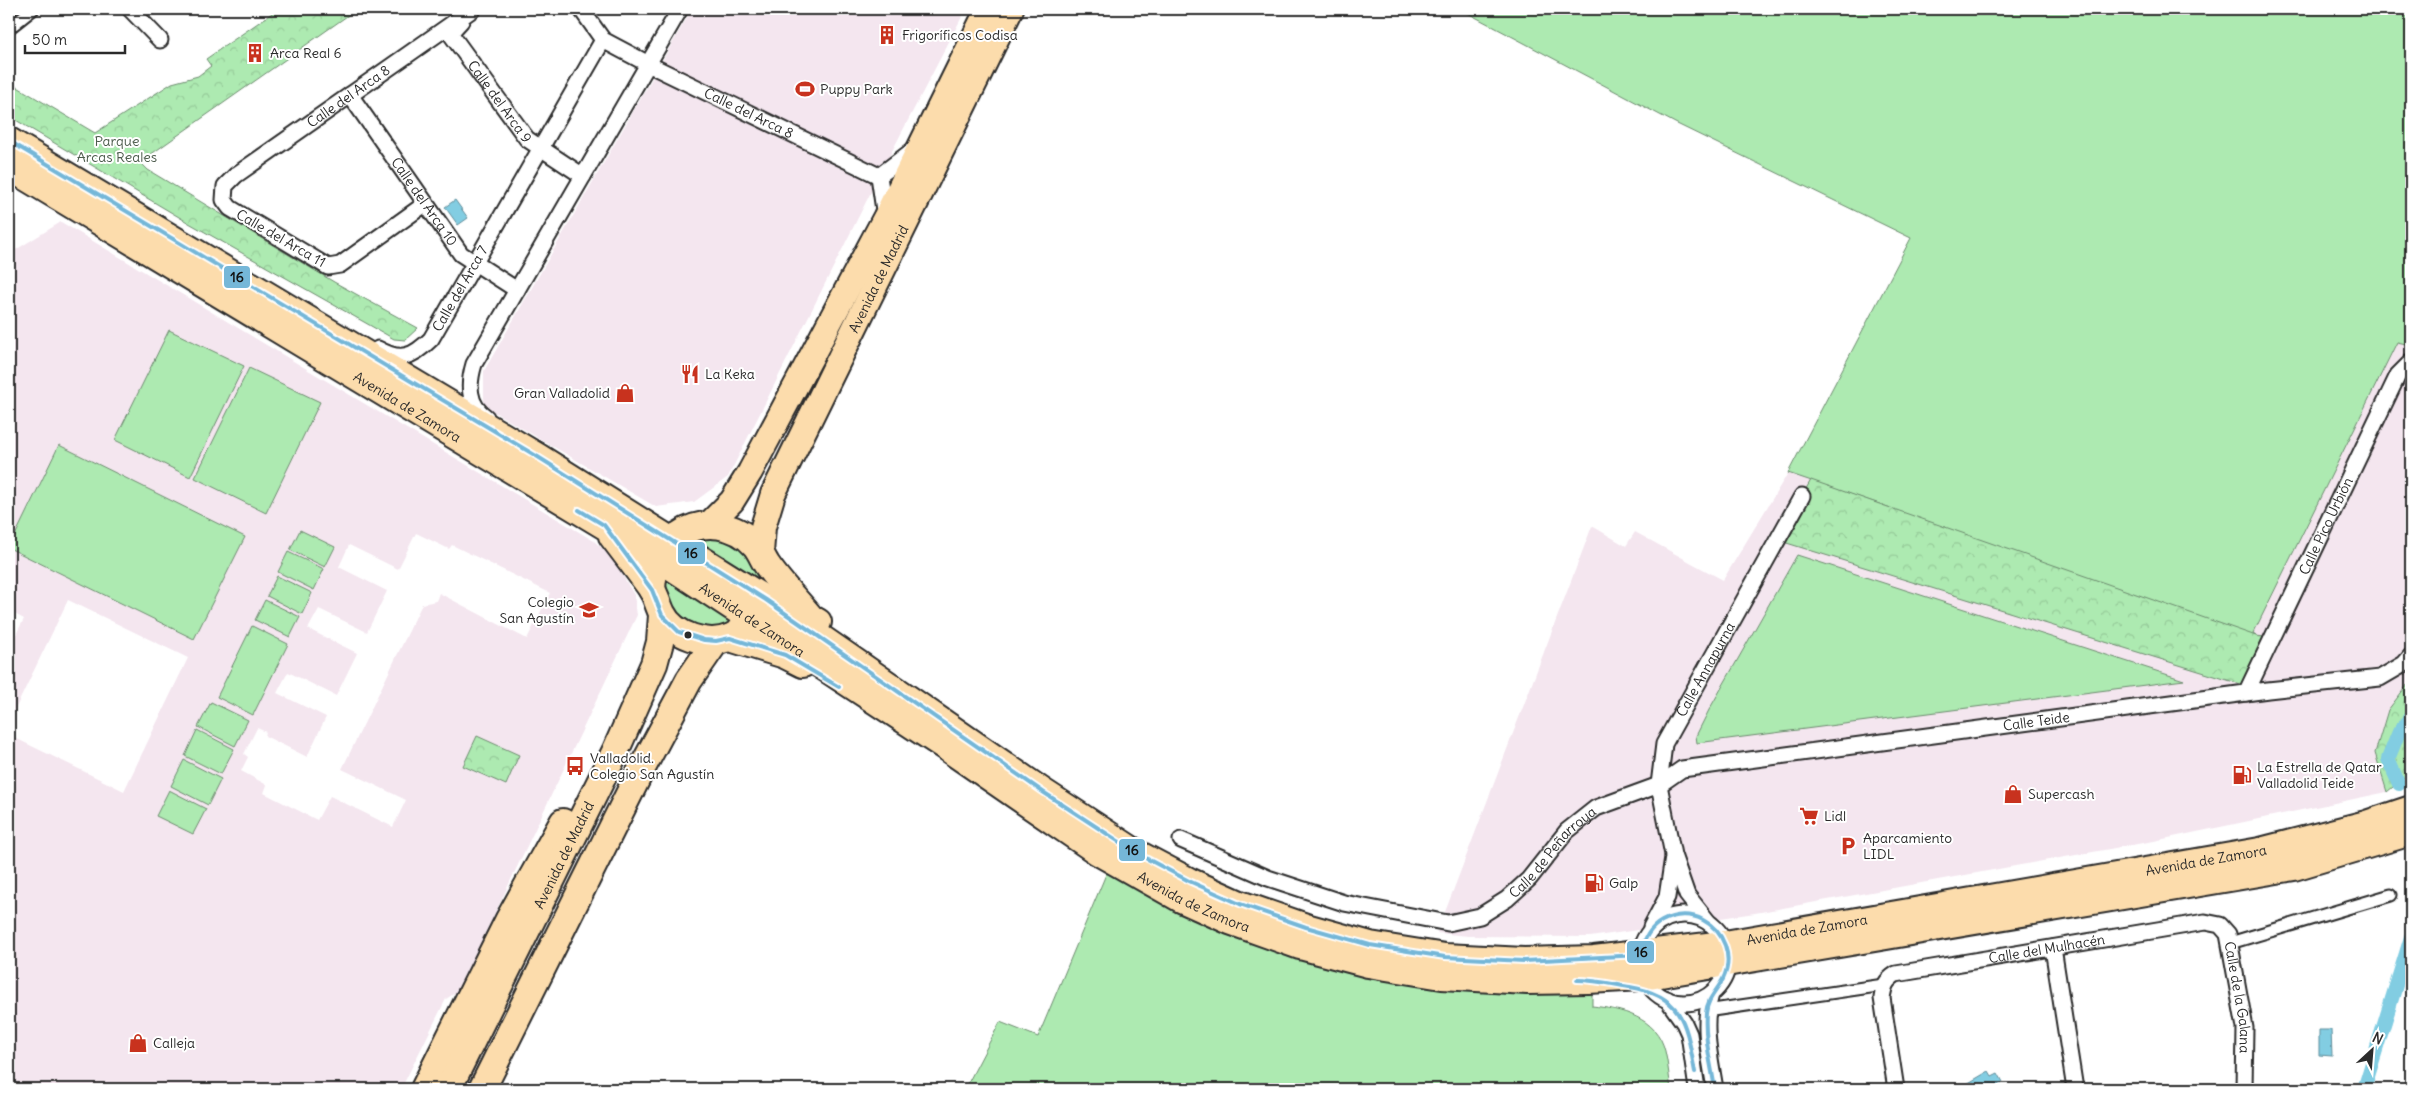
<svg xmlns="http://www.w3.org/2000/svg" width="2420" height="1098" font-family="Delius,sans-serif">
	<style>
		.built { fill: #f4e6ef; fill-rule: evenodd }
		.green { fill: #adeab1; stroke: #6c8a6e }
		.park { fill: url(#park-crowns); stroke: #6c8a6e }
		.water { fill: #82cde2; stroke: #5f8c99 }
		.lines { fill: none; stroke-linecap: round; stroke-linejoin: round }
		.canal { stroke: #82cde2; stroke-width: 14 }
		.pedestrian-casing { stroke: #2b2b2b; stroke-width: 15 }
		.minor-casing { stroke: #2b2b2b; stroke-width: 19 }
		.primary-casing { stroke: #2b2b2b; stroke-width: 28 }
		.trunk-casing { stroke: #2b2b2b; stroke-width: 30 }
		.pedestrian { stroke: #fff; stroke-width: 11 }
		.minor { stroke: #fff; stroke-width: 15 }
		.primary { stroke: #fcdcac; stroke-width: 24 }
		.trunk { stroke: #fcdcac; stroke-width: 26 }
		.bus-1-casing { stroke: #fff; stroke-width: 8 }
		.bus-1 { stroke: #75b7d8; stroke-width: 4 }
		.bus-dot { fill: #2b2b2b; stroke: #fff; stroke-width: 2 }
		.labels { text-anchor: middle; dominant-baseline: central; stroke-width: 4; stroke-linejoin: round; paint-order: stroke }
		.poi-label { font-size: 14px; fill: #2b2b2b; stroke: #fff; text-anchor: start }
		.street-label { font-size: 14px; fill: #2b2b2b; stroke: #fff }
		.park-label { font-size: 14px; fill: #4c5b4c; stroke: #fff }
		.line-badge { stroke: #fff; stroke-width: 2 }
		.pale-badge-label { font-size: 14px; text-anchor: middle; font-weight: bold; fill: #111 }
	</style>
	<defs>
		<pattern id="park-crowns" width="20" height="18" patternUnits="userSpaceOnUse" patternTransform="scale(1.25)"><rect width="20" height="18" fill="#adeab1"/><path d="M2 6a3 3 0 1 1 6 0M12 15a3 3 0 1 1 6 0" fill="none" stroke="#95c998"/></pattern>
	</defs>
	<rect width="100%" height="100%" fill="#fff"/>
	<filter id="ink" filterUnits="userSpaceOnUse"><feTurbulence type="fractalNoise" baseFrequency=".02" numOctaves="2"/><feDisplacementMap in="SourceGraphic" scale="10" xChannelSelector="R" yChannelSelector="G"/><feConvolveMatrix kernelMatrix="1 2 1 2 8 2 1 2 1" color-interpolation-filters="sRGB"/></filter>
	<g filter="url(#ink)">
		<path class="built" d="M692,9H966L879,176L728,477L694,502L656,507L484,406V371Z
			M61,222L594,541L612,557L634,595L637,615L458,991L446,999L401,1089H9V735L124,791L188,658L68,600L9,722V648L24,619L9,611V548L194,639L9,546V254ZM416,533L449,549L452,545L550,593L527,639L439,593L436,601L422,604L342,769L406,800L393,827L330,796L317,820L264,793L267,785L241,771L248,757L244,754L257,728L266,732L265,736L307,757L326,717L277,693L288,672L336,696L357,653L308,629L319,609L367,632L387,591L339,567L349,545L398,569Z
			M2397,342L2411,345V680L2388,710L2375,753L2387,792L2154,841L1755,913L1590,937L1468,936L1437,933L1592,526L1626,546L1635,532L1723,580L1788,473L1811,480Z"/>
		<path class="green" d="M1460,9H2411V345L2397,342L2253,634L2256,636L2244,672L1888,507L1788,473L1911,238L1677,124Z
			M169,330L244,366L190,477L115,440Z
			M249,368L320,402L266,513L195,478Z
			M59,445L245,537L194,639L9,548Z
			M300,530L335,547L325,567L290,550Z
			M694,537L736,540L758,569V590L686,543Z
			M288,552L324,569L314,590L278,572Z
			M1797,555L2184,680L1697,743L1696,736L1709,710Z
			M277,576L312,593L302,614L267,596Z
			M666,576L736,623C729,624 721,628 714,629C683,629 664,605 666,576Z
			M265,600L300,617L290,637L255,620Z
			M252,626L288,644L253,715L217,697Z
			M211,702L248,720L235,746L198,727Z
			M197,730L234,749L221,774L185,756Z
			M184,760L221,779L208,805L171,786Z
			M169,790L206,809L193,834L156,816Z
			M1109,867L1592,990V1006C1621,1009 1657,1017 1665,1051C1668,1063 1669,1077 1671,1089H965L1000,1022L1038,1037Z"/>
		<path class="park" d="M278,9H357L140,162L148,170L334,282L418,328L405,340L394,339L189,223L9,116V82L95,133L172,83L198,76L211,66L206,59Z
			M1811,480L2256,636L2273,638L2250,687L1777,540Z
			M2411,680V772L2387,792L2375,753L2388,710Z
			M477,736L519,755L506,785L463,766Z"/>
		<path class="water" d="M455,200L468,218L458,225L445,207Z
			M2319,1030H2331L2332,1056L2319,1055Z
			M1989,1071L1992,1076L1998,1073L2003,1082L1990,1089H1967L1965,1085Z"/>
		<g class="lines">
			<path class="canal" d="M2399,784L2388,759L2399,732L2411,716
				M2364,1089L2411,937"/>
			<g class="pedestrian-casing">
				<path id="pedestrian" d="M9,28L33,9
					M2230,943L2391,895
					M1706,1011L1884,985"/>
			</g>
			<g class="minor-casing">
				<g id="minor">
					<path d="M130,9L160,40"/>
					<path id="s1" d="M581,9L603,40L654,67L879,176"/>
					<path id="s2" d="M461,21L450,33L527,139L583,176"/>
					<path id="s3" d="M350,95L461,254L517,290"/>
					<path d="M879,176L917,147"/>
					<path d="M879,176L885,217"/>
					<path id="s4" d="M425,204L340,265L328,267L230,208L224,200L225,186L236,175L473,9"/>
					<path id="s5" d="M378,349C401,362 413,357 431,339L603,40"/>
					<path d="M486,417C467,404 468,384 474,364L680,9"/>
					<path id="s6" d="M2246,693L2398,375L2411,362"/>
					<path id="s7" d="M1181,840L1268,878L1344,903L1448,923L1480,916L1507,899L1529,879L1567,831L1596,808L1659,785L1682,769L2268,690L2380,678L2404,664L2411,656"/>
					<circle cx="1684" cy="959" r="44"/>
					<path id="s8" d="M1709,923L1687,895L1673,855L1659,785L1664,744L1802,496"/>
					<path d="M1651,927L1667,897L1673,857"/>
					<path d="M2053,948L2075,1089"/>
					<path d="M1711,994C1702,1026 1710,1057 1715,1089"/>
					<path d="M1667,999L1684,1023L1689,1034L1697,1089"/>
					<path id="s9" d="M1896,1089L1882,998C1884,986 1885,981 1896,974L2205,922L2220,925L2228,934L2245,1028L2244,1089"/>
				</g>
			</g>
			<g class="primary-casing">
				<g id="primary">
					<path d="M708,525L732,501L750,472L885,218L988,9"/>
					<path id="s10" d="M761,553L763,527L773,494L1011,9"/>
				</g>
			</g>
			<g class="trunk-casing">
				<g id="trunk">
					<path id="s11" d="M9,141L538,457L766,600L1043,792L1138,854L1189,881L1240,904L1306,927L1370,945L1445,957L1524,961L1594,959L1725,944L2260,851L2366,824L2411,809"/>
					<path id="s12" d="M9,167L658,558L944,746L1098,852L1181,899L1230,921L1300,946L1368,964L1442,976L1527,981L1588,980L1643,977L2294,867L2411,832"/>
					<path d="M612,536C625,553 638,570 651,588C656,595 658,605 662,613C673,636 708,647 731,637C746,630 757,621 764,606"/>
					<path d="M652,590C653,567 659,548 679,535C703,518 736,524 755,545C760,551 763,559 767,565C780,584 797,601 811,618L818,622"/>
					<path d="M730,638L785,655L803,664"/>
					<path d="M424,1089L509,919L563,822"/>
					<path id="s13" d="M448,1089L615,752L654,664L660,642L662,615"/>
					<path d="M482,1089L640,772L689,680L716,641"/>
				</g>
			</g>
			<use href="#pedestrian" class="pedestrian"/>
			<use href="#minor" class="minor"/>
			<use href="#primary" class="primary"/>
			<use href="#trunk" class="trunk"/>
			<g class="bus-1-casing">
				<path id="bus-1" d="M9,141L538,457L766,600L1043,792L1138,854L1189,881L1240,904L1306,927L1370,945L1445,957L1524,961L1640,955C1643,941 1649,928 1662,921C1675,914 1691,913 1703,920C1724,931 1734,957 1723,979C1717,991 1707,999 1706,1013C1704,1038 1711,1064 1715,1089
					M579,510L604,525L652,590L662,615L679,632L704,640L716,641L730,638L785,655L839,687
					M1577,980C1595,980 1612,984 1630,987C1684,996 1686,1024 1695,1072"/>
			</g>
			<use href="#bus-1" class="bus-1"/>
		</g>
	</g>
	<defs>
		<g id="building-bare" transform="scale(1.5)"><path d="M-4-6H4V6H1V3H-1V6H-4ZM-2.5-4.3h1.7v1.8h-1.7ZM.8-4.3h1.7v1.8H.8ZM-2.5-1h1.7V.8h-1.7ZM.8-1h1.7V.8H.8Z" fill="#c8321e" stroke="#fff" stroke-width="2.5" paint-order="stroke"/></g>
		<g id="stadium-bare" transform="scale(1.5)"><path d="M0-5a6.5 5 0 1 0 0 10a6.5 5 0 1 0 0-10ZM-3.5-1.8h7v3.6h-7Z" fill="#c8321e" stroke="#fff" stroke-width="2.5" paint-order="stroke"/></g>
		<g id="restaurant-bare" transform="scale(1.5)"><path d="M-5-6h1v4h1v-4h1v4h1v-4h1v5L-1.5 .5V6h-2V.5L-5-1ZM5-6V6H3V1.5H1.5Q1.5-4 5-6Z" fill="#c8321e" stroke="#fff" stroke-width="2.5" paint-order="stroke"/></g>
		<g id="shop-bare" transform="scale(1.5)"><path d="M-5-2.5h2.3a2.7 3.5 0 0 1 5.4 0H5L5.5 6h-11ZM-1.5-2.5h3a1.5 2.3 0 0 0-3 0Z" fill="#c8321e" stroke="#fff" stroke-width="2.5" paint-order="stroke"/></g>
		<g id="school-bare" transform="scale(1.5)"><path d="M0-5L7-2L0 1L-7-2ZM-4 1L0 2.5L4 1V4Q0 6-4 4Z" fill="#c8321e" stroke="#fff" stroke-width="2.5" paint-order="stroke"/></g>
		<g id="bus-bare" transform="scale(1.5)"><path d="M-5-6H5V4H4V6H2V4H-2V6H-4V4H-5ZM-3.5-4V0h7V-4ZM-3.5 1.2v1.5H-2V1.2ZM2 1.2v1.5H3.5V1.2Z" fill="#c8321e" stroke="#fff" stroke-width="2.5" paint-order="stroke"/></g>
		<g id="fuel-bare" transform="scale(1.5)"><path d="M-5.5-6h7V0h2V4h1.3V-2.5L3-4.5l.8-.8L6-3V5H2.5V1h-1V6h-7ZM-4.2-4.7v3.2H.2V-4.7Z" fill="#c8321e" stroke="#fff" stroke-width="2.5" paint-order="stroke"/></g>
		<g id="supermarket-bare" transform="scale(1.5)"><path d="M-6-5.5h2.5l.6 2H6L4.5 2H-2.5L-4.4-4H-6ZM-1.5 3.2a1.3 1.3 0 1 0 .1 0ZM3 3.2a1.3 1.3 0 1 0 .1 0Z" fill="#c8321e" stroke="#fff" stroke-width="2.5" paint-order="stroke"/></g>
		<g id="parking-bare" transform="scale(1.5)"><path d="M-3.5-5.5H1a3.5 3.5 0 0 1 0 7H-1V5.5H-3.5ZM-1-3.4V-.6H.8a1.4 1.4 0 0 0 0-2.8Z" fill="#c8321e" stroke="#fff" stroke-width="2.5" paint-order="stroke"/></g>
	</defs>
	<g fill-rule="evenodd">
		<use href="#building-bare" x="887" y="35"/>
		<use href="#building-bare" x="255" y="53"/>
		<use href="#stadium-bare" x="805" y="89"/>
		<use href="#restaurant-bare" x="690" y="374"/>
		<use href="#shop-bare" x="625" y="393"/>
		<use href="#school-bare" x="589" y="610"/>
		<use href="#bus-bare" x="575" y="766"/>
		<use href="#fuel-bare" x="2242" y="775"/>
		<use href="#shop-bare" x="2013" y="794"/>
		<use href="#supermarket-bare" x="1809" y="816"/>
		<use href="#parking-bare" x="1848" y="846"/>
		<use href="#fuel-bare" x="1594" y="883"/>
		<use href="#shop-bare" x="138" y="1043"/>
	</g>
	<circle class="bus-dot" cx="688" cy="635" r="4.5"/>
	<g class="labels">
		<g class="poi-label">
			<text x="902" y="35">Frigoríficos Codisa</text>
			<text x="270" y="53">Arca Real 6</text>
			<text x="820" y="89">Puppy Park</text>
			<text x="705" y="374">La Keka</text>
			<text x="610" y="393" text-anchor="end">Gran Valladolid</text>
			<text x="574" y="602" text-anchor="end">Colegio<tspan x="574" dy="16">San Agustín</tspan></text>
			<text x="590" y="758">Valladolid.<tspan x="590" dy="16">Colegio San Agustín</tspan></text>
			<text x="2257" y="767">La Estrella de Qatar<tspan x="2257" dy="16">Valladolid Teide</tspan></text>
			<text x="2028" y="794">Supercash</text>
			<text x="1824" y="816">Lidl</text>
			<text x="1863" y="838">Aparcamiento<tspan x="1863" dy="16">LIDL</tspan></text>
			<text x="1609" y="883">Galp</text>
			<text x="153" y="1043">Calleja</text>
		</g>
		<g class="street-label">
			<text stroke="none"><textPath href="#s4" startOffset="408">Calle del Arca 8</textPath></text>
			<text stroke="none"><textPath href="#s2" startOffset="101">Calle del Arca 9</textPath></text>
			<text stroke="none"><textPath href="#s1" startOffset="201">Calle del Arca 8</textPath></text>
			<text stroke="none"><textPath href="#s3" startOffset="130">Calle del Arca 10</textPath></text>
			<text transform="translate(281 238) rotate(30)">Calle del Arca 11</text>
			<text stroke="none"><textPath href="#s10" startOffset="300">Avenida de Madrid</textPath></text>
			<text stroke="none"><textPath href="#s5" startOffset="118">Calle del Arca 7</textPath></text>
			<text stroke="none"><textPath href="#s12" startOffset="465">Avenida de Zamora</textPath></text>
			<text stroke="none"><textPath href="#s6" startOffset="185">Calle Pico Urbión</textPath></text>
			<text stroke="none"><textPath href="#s12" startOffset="870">Avenida de Zamora</textPath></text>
			<text stroke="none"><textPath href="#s8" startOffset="276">Calle Annapurna</textPath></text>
			<text stroke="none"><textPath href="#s7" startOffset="926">Calle Teide</textPath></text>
			<text stroke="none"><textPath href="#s7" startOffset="411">Calle de Peñarroya</textPath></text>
			<text stroke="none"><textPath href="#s13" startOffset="261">Avenida de Madrid</textPath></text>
			<text stroke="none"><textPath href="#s11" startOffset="2431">Avenida de Zamora</textPath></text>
			<text stroke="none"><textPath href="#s12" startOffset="1395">Avenida de Zamora</textPath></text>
			<text stroke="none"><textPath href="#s11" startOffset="2026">Avenida de Zamora</textPath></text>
			<text stroke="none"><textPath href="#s9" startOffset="274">Calle del Mulhacén</textPath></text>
			<text stroke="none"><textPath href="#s9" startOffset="526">Calle de la Galana</textPath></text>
		</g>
		<g class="park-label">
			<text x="117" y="141">Parque<tspan x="117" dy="16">Arcas Reales</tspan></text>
		</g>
	</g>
	<g class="line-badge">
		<rect x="223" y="265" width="28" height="24" rx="5" fill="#75b7d8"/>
		<rect x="677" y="541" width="29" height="24" rx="5" fill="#75b7d8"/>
		<rect x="1118" y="838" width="28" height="24" rx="5" fill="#75b7d8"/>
		<rect x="1626" y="940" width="29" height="24" rx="5" fill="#75b7d8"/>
	</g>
	<g class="pale-badge-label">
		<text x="237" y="282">16</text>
		<text x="691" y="558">16</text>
		<text x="1132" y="855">16</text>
		<text x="1641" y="957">16</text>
	</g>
	<rect width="2420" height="1098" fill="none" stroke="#fff" stroke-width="30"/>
	<rect x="15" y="15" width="2390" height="1068" fill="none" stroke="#2b2b2b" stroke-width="2" filter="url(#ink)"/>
	<g transform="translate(2372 1050) rotate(26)" stroke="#ffffff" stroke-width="4" paint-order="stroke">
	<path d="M0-4L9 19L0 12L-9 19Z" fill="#2b2b2b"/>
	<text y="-8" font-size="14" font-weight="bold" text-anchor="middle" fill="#2b2b2b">N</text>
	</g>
	<path d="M25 45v8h100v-8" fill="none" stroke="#2b2b2b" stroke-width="2.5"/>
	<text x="32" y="45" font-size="15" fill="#2b2b2b" stroke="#ffffff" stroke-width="4" paint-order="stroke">50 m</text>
</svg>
